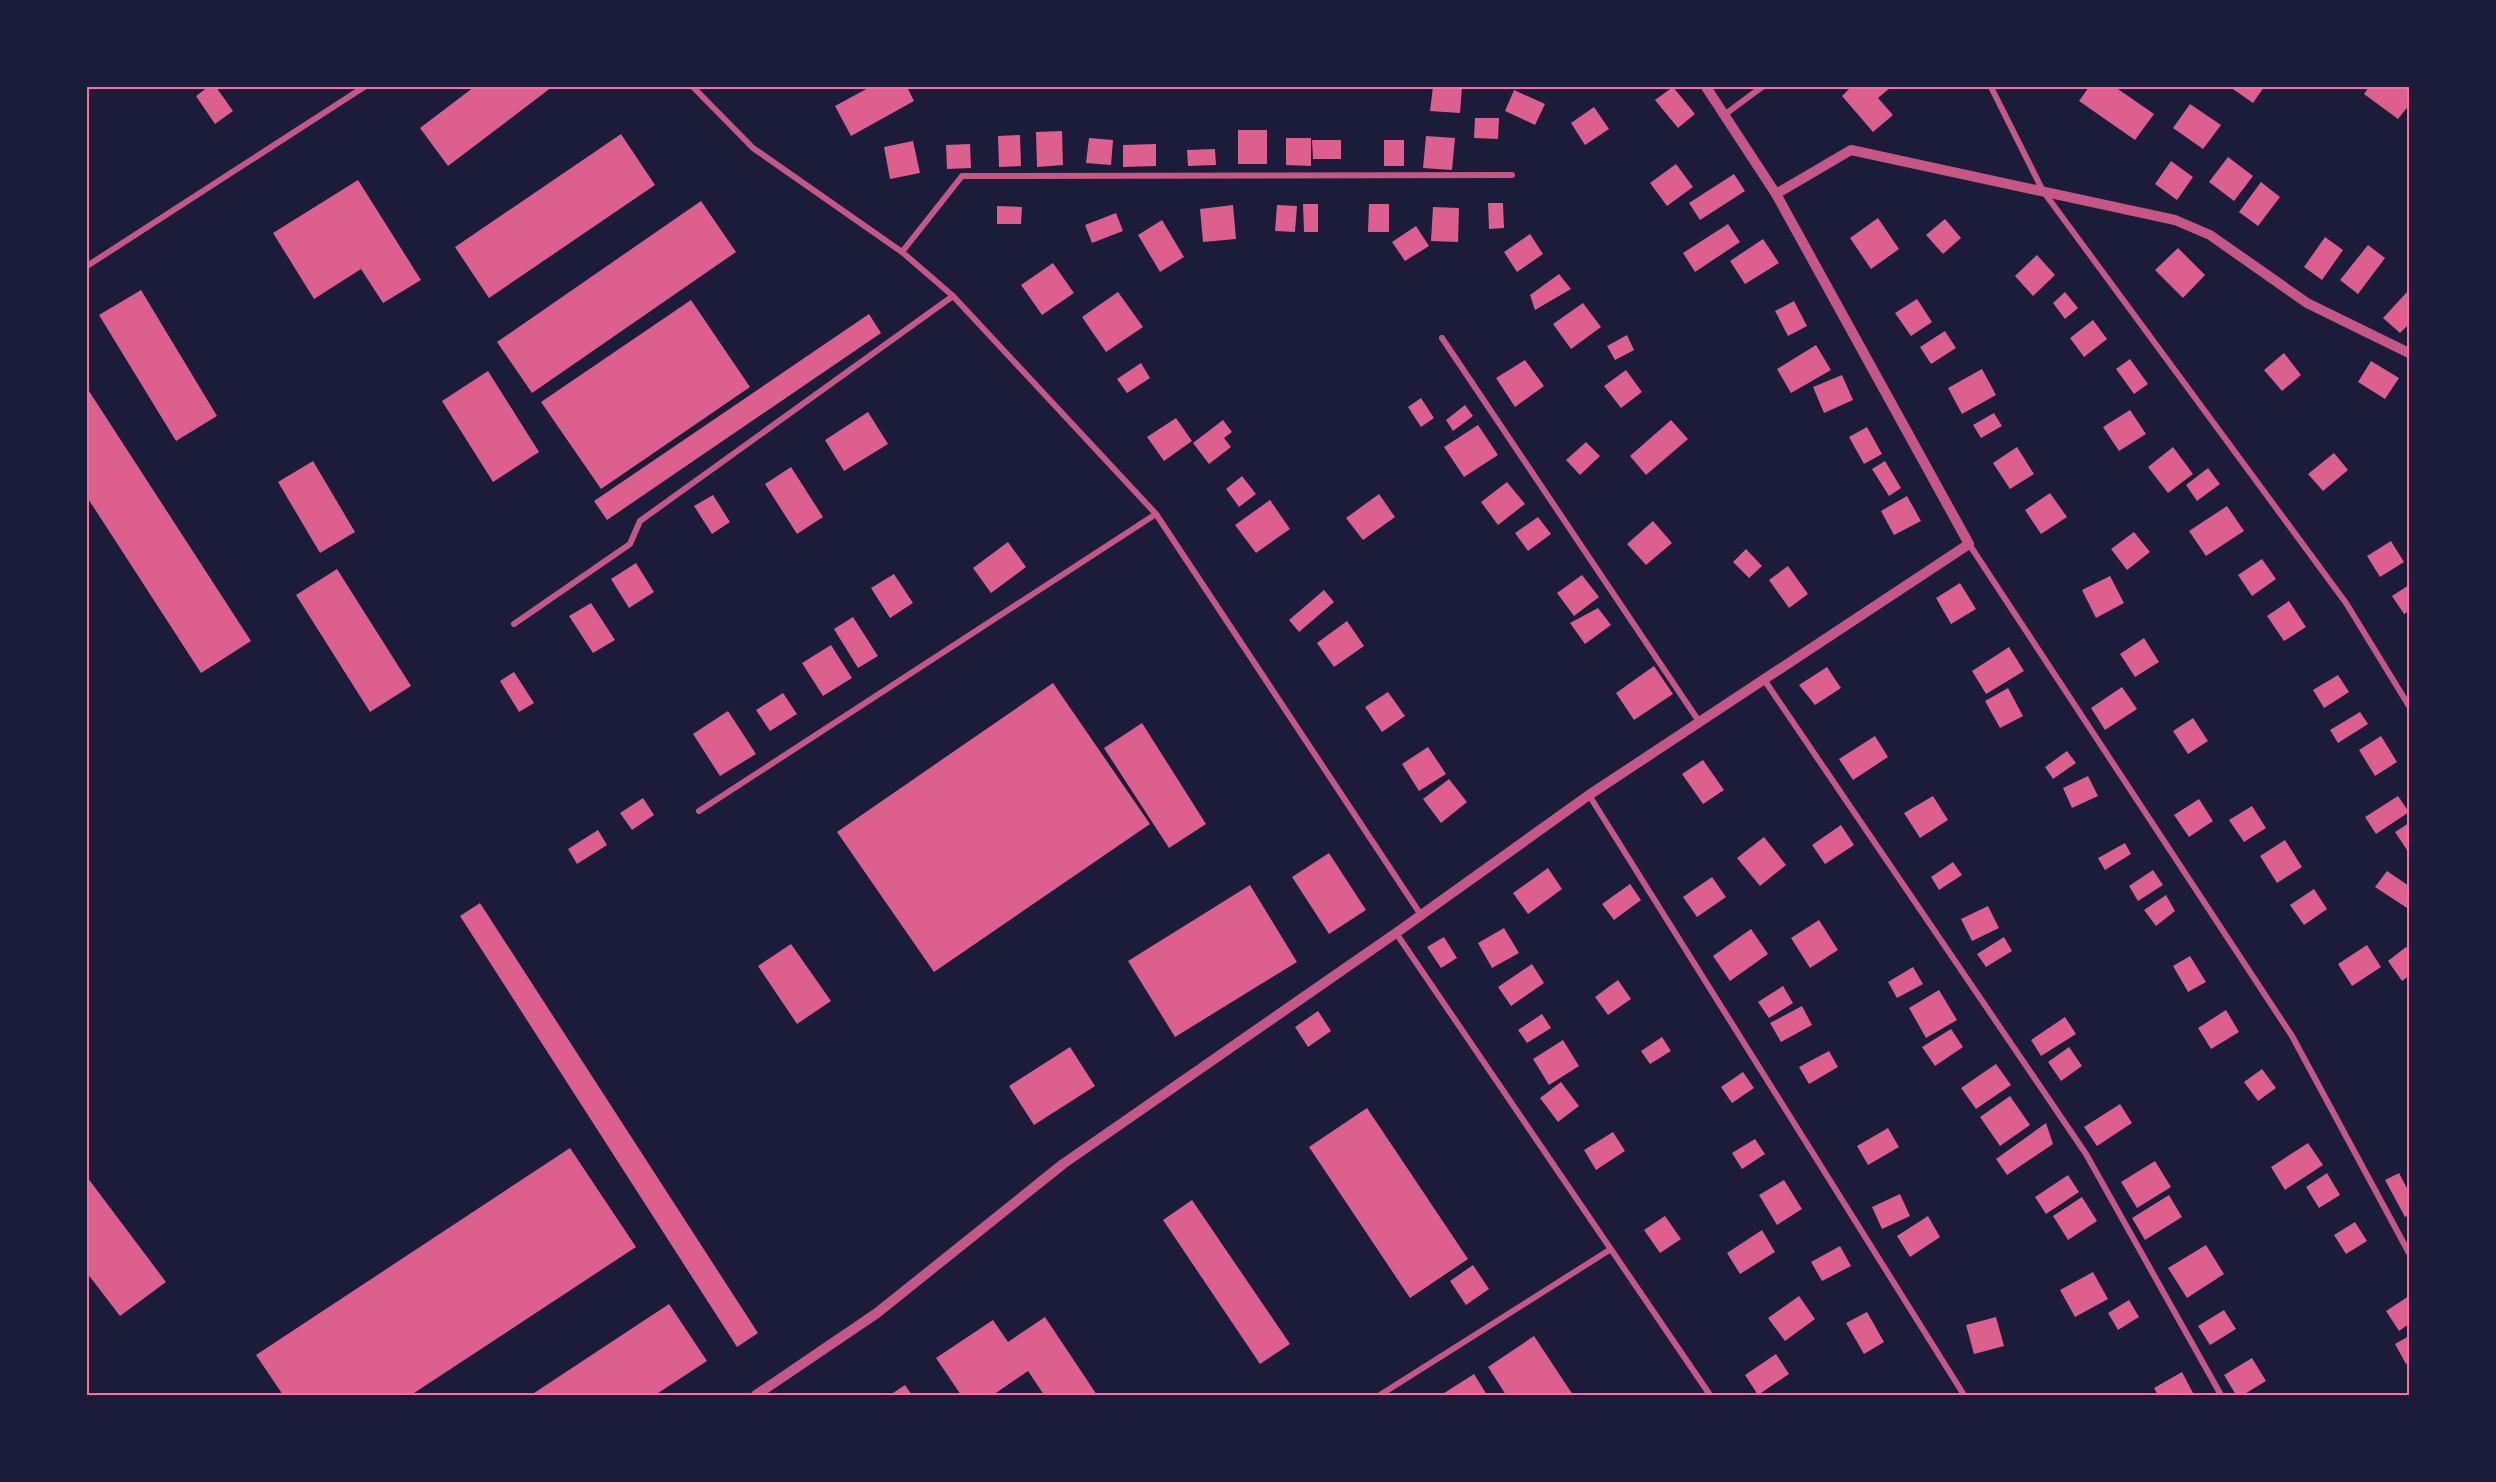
<svg xmlns="http://www.w3.org/2000/svg" width="2496" height="1482" font-family="Arial,sans-serif">
	<style>
		.building { fill: #dd5f8e }
		.lines { fill: none; stroke-linecap: round; stroke-linejoin: round }
		.minor { stroke: #c65784; stroke-width: 6 }
		.tertiary { stroke: #c65784; stroke-width: 10 }
		.neatline { fill: none; stroke: #ff6b9d; stroke-width: 2 }
	</style>
	<rect width="100%" height="100%" fill="#1b1b3a"/>
	<path class="building" d="M208,87H216L233,111L215,124L196,96Z
		M474,87H552L448,166L420,128Z
		M870,87H907L914,101L851,136L835,106Z
		M1433,87H1462L1460,113L1430,111Z
		M1673,87L1695,114L1678,128L1655,100Z
		M1851,87H1891L1878,98L1893,115L1873,132L1842,96Z
		M2089,87H2115L2154,114L2135,140L2079,101Z
		M2230,87H2264L2253,103Z
		M2369,87H2408L2409,105L2398,119L2364,94Z
		M1514,90L1545,104L1535,125L1505,111Z
		M2190,104L2221,125L2203,149L2173,128Z
		M1594,107L1609,129L1585,145L1571,123Z
		M1475,118H1499L1498,139L1474,138Z
		M1238,130H1267V164H1238Z
		M1062,131L1063,165L1037,167L1036,132Z
		M621,134L655,185L489,298L455,247Z
		M1020,135L1021,166L999,167L998,136Z
		M1426,136L1455,138L1452,170L1423,168Z
		M1089,138L1113,140L1111,165L1086,163Z
		M1286,138H1311V166L1286,165Z
		M1312,140H1341V159H1313Z
		M1384,140H1404V166H1384Z
		M913,141L920,173L890,179L884,147Z
		M970,144L971,168L947,169L946,145Z
		M1156,144V166L1123,167V145Z
		M1215,149L1216,165L1188,166L1187,150Z
		M2228,157L2253,176L2234,201L2209,182Z
		M2171,161L2193,177L2177,200L2155,184Z
		M1676,164L1693,187L1667,206L1650,183Z
		M1734,174L1745,191L1700,220L1689,203Z
		M358,180L421,280L383,303L361,269L314,299L273,233Z
		M2261,182L2280,197L2258,226L2239,212Z
		M701,201L736,252L532,393L497,342Z
		M1488,203H1503L1504,228L1489,229Z
		M1303,204H1318V232H1304Z
		M1369,204H1389V232H1368Z
		M1233,205L1236,239L1203,242L1200,209Z
		M1277,205L1297,206L1295,232L1275,231Z
		M997,206L1022,207L1021,224H997Z
		M1433,207L1459,208L1458,242L1431,241Z
		M1116,213L1123,231L1092,243L1085,225Z
		M1878,218L1899,249L1871,269L1850,238Z
		M1945,219L1961,238L1943,254L1926,235Z
		M1162,220L1184,257L1160,272L1138,235Z
		M1728,224L1740,242L1695,272L1683,253Z
		M1416,226L1429,246L1405,261L1392,242Z
		M1530,234L1543,254L1517,272L1504,252Z
		M2325,237L2343,250L2322,280L2304,267Z
		M1763,239L1779,263L1745,284L1730,261Z
		M2368,245L2385,258L2358,294L2340,280Z
		M2178,248L2205,275L2183,298L2155,270Z
		M2037,255L2055,275L2033,296L2015,276Z
		M1053,263L1074,293L1042,315L1021,285Z
		M1559,274L1571,289L1535,310L1530,295Z
		M141,290L217,416L176,441L99,315Z
		M2408,291L2409,324L2400,333L2383,318Z
		M1118,292L1143,327L1106,352L1082,317Z
		M2065,292L2078,308L2065,319L2053,303Z
		M1917,299L1932,322L1911,336L1895,313Z
		M691,300L750,387L601,489L541,402Z
		M1794,301L1807,326L1788,336L1775,311Z
		M1583,303L1601,327L1571,349L1553,324Z
		M869,314L881,333L607,520L594,501Z
		M2093,320L2107,339L2084,357L2070,338Z
		M1945,331L1956,348L1931,364L1920,347Z
		M1627,335L1634,350L1615,360L1607,346Z
		M1816,345L1831,370L1791,393L1777,369Z
		M2284,353L2301,375L2282,391L2264,370Z
		M2130,359L2148,384L2134,394L2116,369Z
		M1525,360L1544,386L1515,407L1496,378Z
		M2371,361L2399,378L2385,399L2358,382Z
		M1141,363L1150,378L1127,393L1117,379Z
		M1982,369L1996,395L1962,414L1948,388Z
		M1626,370L1642,392L1621,408L1604,386Z
		M488,371L539,452L493,482L442,401Z
		M1842,375L1853,400L1824,413L1813,387Z
		M87,388L251,641L201,673L87,497Z
		M1421,398L1434,418L1421,427L1408,407Z
		M1465,405L1473,416L1453,431L1446,420Z
		M2130,410L2146,434L2119,451L2103,427Z
		M868,412L888,444L844,471L825,440Z
		M1994,413L2002,426L1981,438L1973,425Z
		M1176,418L1192,441L1164,461L1147,437Z
		M1223,420L1232,432L1224,438L1231,447L1209,464L1193,443Z
		M1671,420L1688,439L1646,475L1630,456Z
		M1478,425L1498,455L1464,477L1444,447Z
		M1867,427L1882,454L1864,464L1849,437Z
		M1586,442L1600,456L1580,475L1566,460Z
		M2017,447L2034,474L2010,489L1993,463Z
		M2173,447L2193,474L2168,493L2148,467Z
		M2334,453L2348,470L2323,491L2308,474Z
		M313,461L355,532L320,553L278,482Z
		M1885,461L1901,488L1889,496L1872,469Z
		M791,467L823,517L797,534L765,484Z
		M2208,468L2220,484L2197,501L2186,485Z
		M1242,476L1256,494L1239,507L1226,489Z
		M1507,482L1525,504L1498,525L1481,502Z
		M2050,493L2067,517L2041,534L2025,510Z
		M1379,494L1395,517L1363,540L1346,518Z
		M713,495L730,522L712,534L694,506Z
		M1907,496L1921,521L1894,535L1881,511Z
		M1270,500L1290,529L1256,553L1235,525Z
		M2227,506L2244,531L2206,556L2189,531Z
		M1538,517L1551,534L1528,551L1515,533Z
		M1653,521L1672,543L1646,565L1627,544Z
		M2134,532L2150,552L2127,570L2111,549Z
		M2391,541L2404,562L2380,577L2367,556Z
		M1008,542L1026,567L991,593L973,568Z
		M1746,549L1762,566L1749,578L1733,562Z
		M2262,559L2276,579L2252,596L2238,575Z
		M636,563L654,592L629,608L611,579Z
		M1788,566L1808,594L1789,608L1769,580Z
		M337,569L411,686L370,712L296,595Z
		M894,574L913,603L890,618L871,588Z
		M1582,575L1599,597L1574,616L1557,593Z
		M2110,576L2124,603L2096,618L2082,590Z
		M1960,583L1976,609L1951,624L1936,598Z
		M2409,585V611L2404,614L2392,596Z
		M1324,590L1334,602L1299,632L1289,620Z
		M2289,601L2306,627L2284,641L2267,616Z
		M591,603L615,640L593,653L569,616Z
		M1598,608L1611,625L1585,644L1570,623Z
		M853,617L878,656L858,668L834,629Z
		M1347,621L1364,646L1334,667L1317,643Z
		M2144,638L2159,662L2135,677L2120,654Z
		M831,645L852,678L823,696L802,663Z
		M2009,647L2024,671L1986,694L1972,671Z
		M1654,666L1673,694L1634,720L1616,693Z
		M1827,667L1841,688L1815,705L1799,685Z
		M514,672L534,703L519,712L500,681Z
		M2338,675L2349,692L2324,708L2313,690Z
		M1053,683L1150,824L934,972L837,832Z
		M2122,687L2137,709L2105,730L2091,708Z
		M2008,688L2023,716L2000,728L1985,701Z
		M1388,692L1405,716L1382,732L1365,707Z
		M783,693L797,714L770,731L756,710Z
		M728,711L756,754L720,776L693,734Z
		M2360,712L2368,724L2338,743L2330,730Z
		M2193,718L2208,741L2188,754L2173,731Z
		M1142,723L1206,824L1169,848L1104,748Z
		M1875,736L1888,757L1853,780L1839,759Z
		M2381,736L2397,762L2375,776L2359,750Z
		M1428,747L1446,774L1419,791L1402,764Z
		M2067,751L2076,763L2053,779L2045,767Z
		M1703,760L1724,790L1703,804L1682,774Z
		M2088,776L2098,796L2072,808L2063,788Z
		M1449,779L1467,802L1441,823L1423,799Z
		M1933,796L1948,820L1920,838L1904,813Z
		M2398,796L2409,812L2376,834L2365,817Z
		M643,798L654,815L632,830L620,813Z
		M2199,799L2213,821L2189,837L2174,815Z
		M2252,806L2266,828L2244,842L2229,820Z
		M2409,823V853L2395,832Z
		M1841,825L1854,845L1825,864L1812,845Z
		M598,830L607,845L577,864L568,849Z
		M1764,837L1786,865L1760,886L1737,858Z
		M2285,840L2302,867L2277,883L2260,856Z
		M2125,843L2131,854L2105,870L2098,858Z
		M1329,853L1366,910L1329,934L1292,877Z
		M1953,862L1962,875L1939,890L1931,877Z
		M1548,868L1562,889L1528,914L1513,893Z
		M2153,870L2163,885L2138,901L2129,886Z
		M2387,871L2409,886L2407,908L2375,887Z
		M1712,877L1726,897L1697,917L1683,897Z
		M1630,884L1641,900L1614,920L1602,904Z
		M1250,885L1297,962L1175,1037L1128,961Z
		M2314,889L2327,909L2304,925L2290,905Z
		M2166,895L2175,911L2156,926L2144,910Z
		M480,903L758,1333L737,1347L460,916Z
		M1988,906L1999,928L1972,941L1961,919Z
		M1819,920L1838,950L1810,968L1791,938Z
		M1504,928L1519,953L1492,968L1478,943Z
		M1751,929L1768,954L1730,981L1713,956Z
		M1444,937L1457,958L1441,968L1427,947Z
		M2004,937L2012,951L1986,967L1977,954Z
		M791,944L831,1001L797,1024L758,966Z
		M2367,945L2381,967L2352,986L2338,964Z
		M2406,947L2409,951V976L2402,981L2388,961Z
		M2190,956L2206,982L2188,992L2173,966Z
		M1532,964L1544,983L1511,1006L1498,987Z
		M1913,967L1923,984L1897,998L1888,982Z
		M1618,980L1631,999L1608,1015L1595,997Z
		M1783,986L1793,1003L1769,1018L1758,1002Z
		M1939,990L1957,1020L1926,1038L1909,1008Z
		M1802,1006L1812,1025L1781,1042L1770,1023Z
		M2226,1010L2239,1032L2211,1049L2198,1028Z
		M1318,1011L1331,1031L1308,1047L1295,1027Z
		M1542,1014L1551,1028L1527,1043L1518,1030Z
		M2065,1017L2076,1034L2041,1056L2031,1040Z
		M1951,1029L1963,1047L1935,1066L1922,1047Z
		M1662,1037L1671,1051L1650,1064L1641,1051Z
		M1563,1040L1579,1066L1549,1085L1533,1059Z
		M1070,1047L1095,1086L1034,1125L1009,1086Z
		M2069,1047L2082,1066L2061,1081L2048,1062Z
		M1829,1051L1838,1067L1809,1084L1799,1067Z
		M1996,1064L2011,1085L1976,1109L1961,1088Z
		M2262,1069L2276,1088L2258,1101L2244,1082Z
		M1743,1072L1754,1088L1732,1103L1721,1087Z
		M1561,1082L1579,1106L1558,1122L1540,1098Z
		M2010,1096L2030,1125L2000,1146L1980,1117Z
		M2120,1104L2132,1123L2097,1146L2084,1127Z
		M1367,1108L1468,1259L1410,1298L1309,1147Z
		M2046,1123L2053,1144L2007,1175L1996,1159Z
		M1888,1128L1899,1147L1868,1165L1857,1146Z
		M1613,1132L1625,1151L1596,1170L1584,1150Z
		M1755,1139L1765,1154L1742,1169L1732,1153Z
		M2308,1143L2323,1165L2285,1190L2271,1167Z
		M570,1148L636,1247L411,1395H283L256,1355Z
		M2155,1161L2171,1187L2137,1208L2121,1182Z
		M2327,1173L2340,1195L2319,1208L2306,1187Z
		M2399,1173L2409,1192V1215L2405,1217L2385,1180Z
		M2068,1175L2079,1192L2046,1214L2035,1197Z
		M87,1177L166,1282L120,1316L87,1273Z
		M1784,1180L1802,1209L1777,1225L1759,1195Z
		M1900,1194L1910,1216L1882,1229L1872,1207Z
		M2169,1195L2182,1217L2145,1240L2132,1218Z
		M2082,1197L2097,1221L2068,1240L2053,1216Z
		M1192,1200L1290,1344L1260,1364L1163,1220Z
		M1665,1216L1681,1239L1660,1253L1644,1230Z
		M1928,1216L1940,1237L1910,1257L1897,1236Z
		M2355,1222L2367,1241L2346,1254L2334,1235Z
		M1762,1230L1775,1252L1740,1274L1727,1253Z
		M2206,1245L2224,1274L2187,1298L2168,1268Z
		M1840,1246L1851,1266L1822,1281L1811,1262Z
		M1473,1265L1489,1289L1466,1305L1450,1281Z
		M2093,1272L2108,1299L2075,1317L2060,1290Z
		M1799,1296L1815,1319L1785,1341L1768,1318Z
		M2409,1296V1324L2399,1331L2386,1311Z
		M2129,1300L2139,1317L2118,1330L2108,1313Z
		M669,1304L707,1361L655,1395H531Z
		M2224,1310L2236,1329L2210,1345L2198,1326Z
		M1867,1312L1884,1342L1864,1354L1846,1323Z
		M1045,1317L1097,1395H1044L1028,1371L993,1395H961L936,1358L993,1320L1008,1342Z
		M1996,1317L2004,1346L1974,1354L1966,1325Z
		M1534,1336L1573,1395H1506L1488,1367Z
		M2409,1336V1363L2406,1364L2395,1344Z
		M1776,1354L1789,1374L1758,1395L1745,1375Z
		M2252,1358L2266,1381L2243,1395H2236L2224,1375Z
		M2182,1372L2193,1393L2158,1395L2154,1388Z
		M1474,1374L1487,1395H1441Z
		M905,1385L912,1395H890Z"/>
	<g class="lines">
		<path class="minor" d="M693,87L753,148L902,252L953,296L1156,514L1421,915
			M1991,87L2043,191L2346,603L2409,706
			M1724,115L1762,87
			M902,252L962,176L1512,175
			M87,266L364,87
			M1442,338L1700,723
			M1969,544L2292,1036L2409,1253
			M514,624L630,544L640,521L953,296
			M1765,681L2086,1154L2221,1395
			M1589,795L1964,1395
			M699,811L1156,514
			M1396,933L1710,1395
			M1380,1395L1611,1249"/>
		<path class="tertiary" d="M1776,194L1851,150L2175,220L2210,235L2307,303L2409,353
			M756,1395L877,1313L1063,1164L1396,933L1589,795L1969,544L1776,194L1706,87"/>
	</g>
	<rect width="2496" height="1482" fill="none" stroke="#1b1b3a" stroke-width="177"/>
	<rect x="88" y="88" width="2320" height="1306" class="neatline"/>
</svg>
